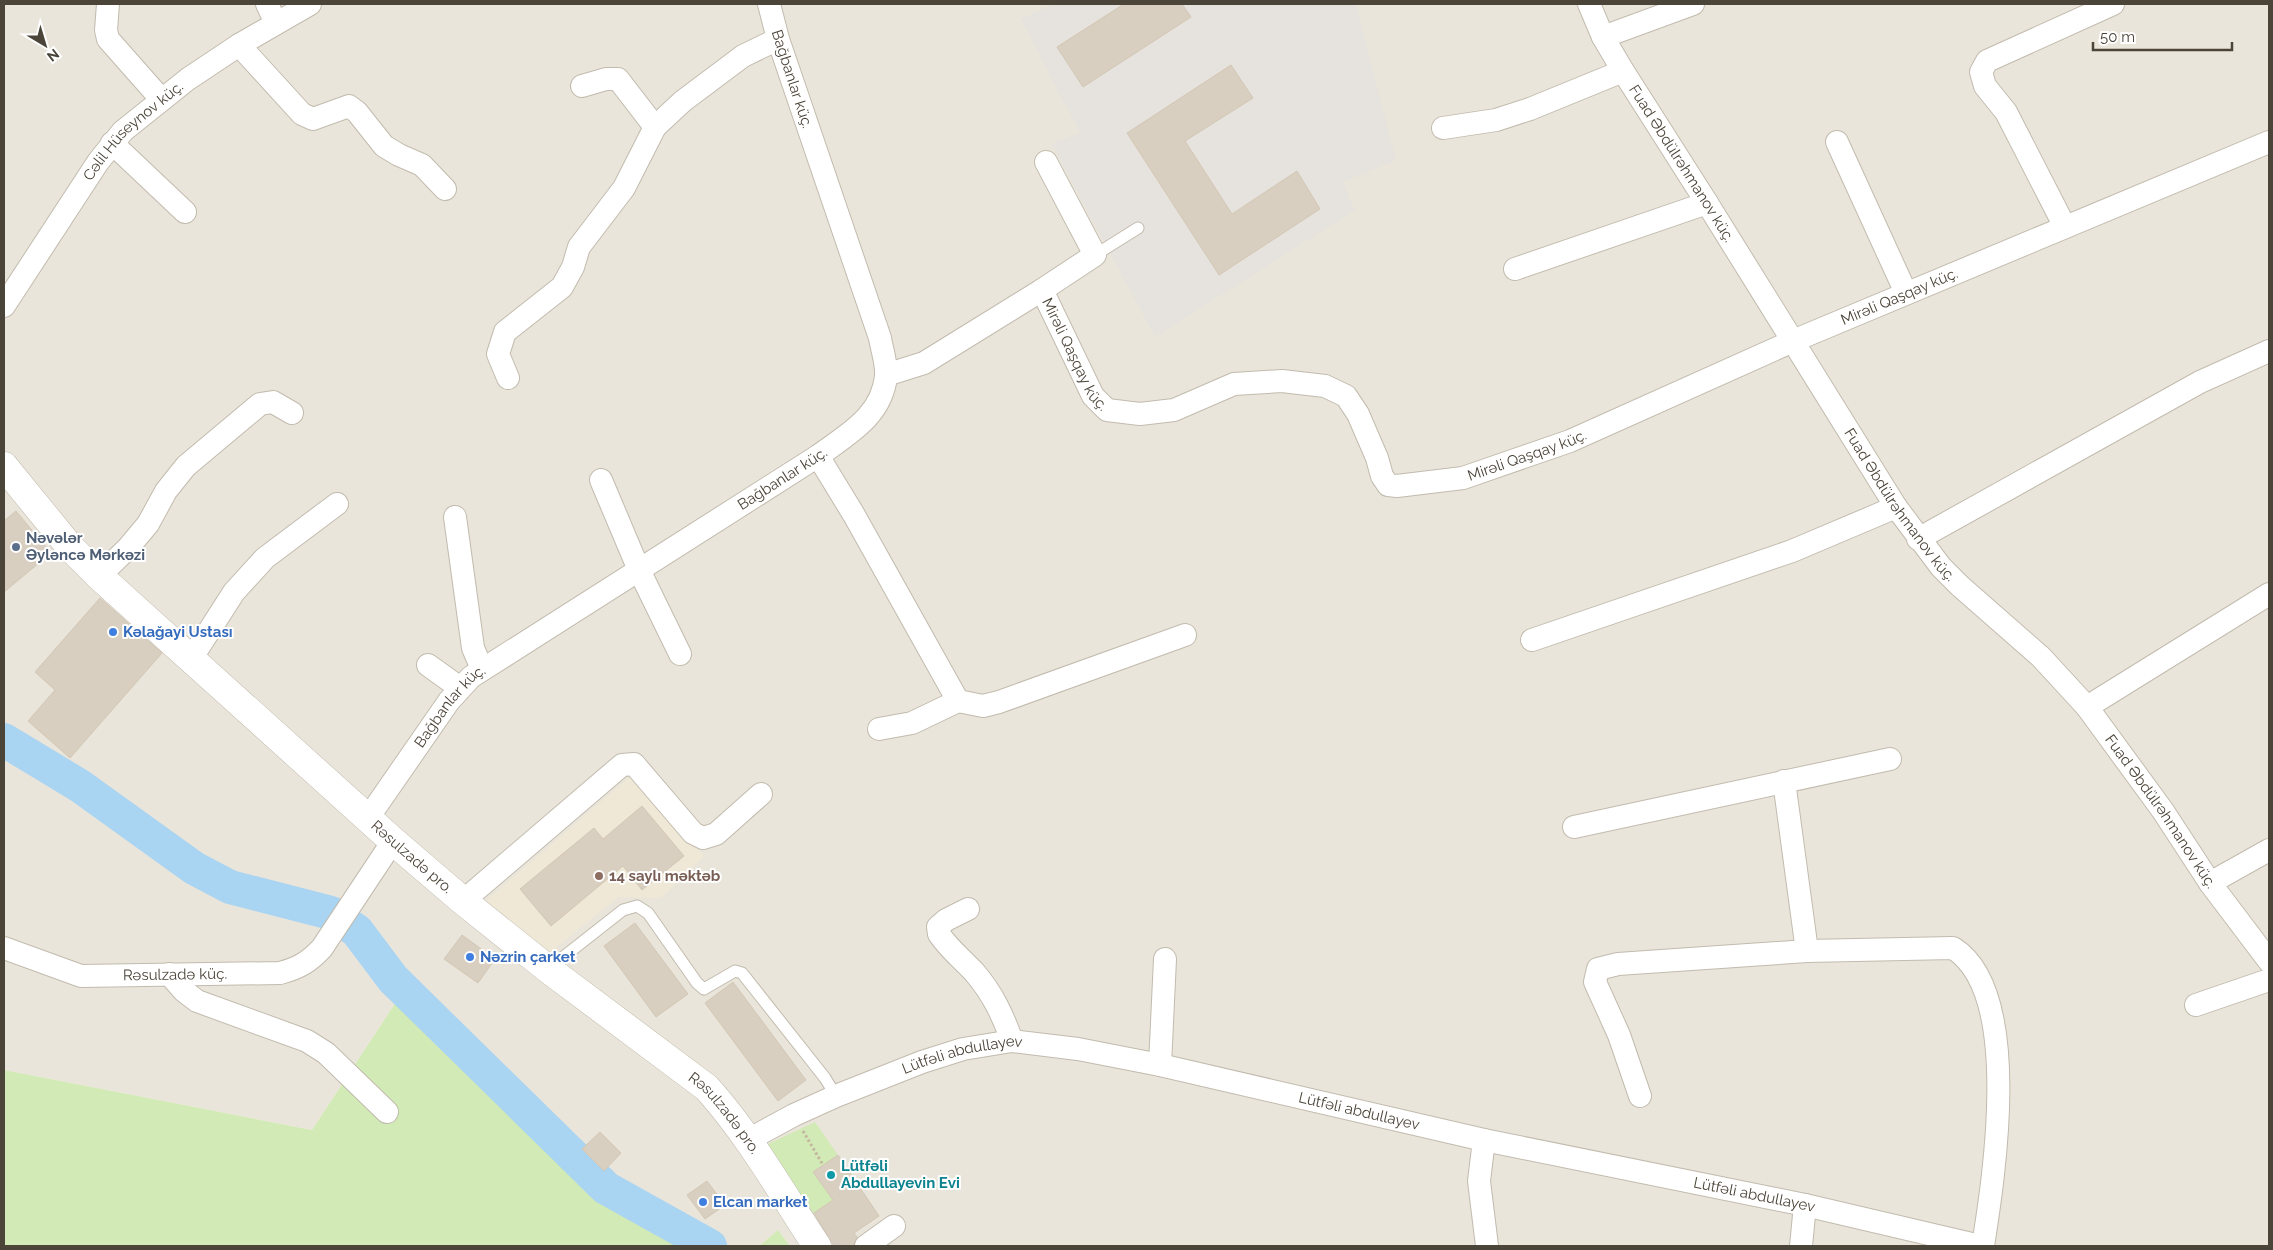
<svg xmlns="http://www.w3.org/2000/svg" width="2273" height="1250" font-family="Raleway,sans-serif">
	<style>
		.residential { fill: #eae5da }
		.industrial { fill: #e6e2dd }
		.education { fill: #efe8d6 }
		.green { fill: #d2eab5 }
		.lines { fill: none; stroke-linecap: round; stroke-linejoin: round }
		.river { stroke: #a9d4f2; stroke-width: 34 }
		.building { fill: #d8cfc1; stroke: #d3c7b4 }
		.service-casing { stroke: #c2bbae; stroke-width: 13 }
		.minor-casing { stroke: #c2bbae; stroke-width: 24 }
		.tertiary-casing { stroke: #c2bbae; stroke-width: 29 }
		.path { stroke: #c4b79f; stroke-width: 3; stroke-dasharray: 2.5 2.5; stroke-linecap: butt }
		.service { stroke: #fff; stroke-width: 11 }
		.minor { stroke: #fff; stroke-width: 22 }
		.tertiary { stroke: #fff; stroke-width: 28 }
		.service-dot { fill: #5c6f8a; stroke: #fff; stroke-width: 2 }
		.shop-dot { fill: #3f7fe0; stroke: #fff; stroke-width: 2 }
		.education-dot { fill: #8d6e63; stroke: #fff; stroke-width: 2 }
		.culture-dot { fill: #0f9aa8; stroke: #fff; stroke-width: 2 }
		.labels { text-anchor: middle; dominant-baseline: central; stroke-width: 4; stroke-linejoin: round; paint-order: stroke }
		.street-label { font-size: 15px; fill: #4b4439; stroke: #fff }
		.service-label { font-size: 15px; font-weight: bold; fill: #4e5e75; stroke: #fff; text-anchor: start }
		.shop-label { font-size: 15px; font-weight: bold; fill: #366cbe; stroke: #fff; text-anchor: start }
		.education-label { font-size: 15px; font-weight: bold; fill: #785e54; stroke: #fff; text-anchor: start }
		.culture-label { font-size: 15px; font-weight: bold; fill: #0d838f; stroke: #fff; text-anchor: start }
	</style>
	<rect width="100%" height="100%" fill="#f6f3ec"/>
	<path class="residential" d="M4,4H2269V1246H790L778,1230L759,1246H677L593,1198L396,1002L312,1130L4,1070Z"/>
	<path class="industrial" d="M1054,4H1356L1396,160L1343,182L1355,210L1155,337L1052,144L1080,133L1021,19Z"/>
	<path class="education" d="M631,776L704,856L661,898L618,897L548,954L486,901Z"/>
	<path class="green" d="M396,1002L593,1198L677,1246H4V1070L312,1130Z
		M815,1122L838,1155L813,1172L833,1200L812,1215L766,1145Z
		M778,1230L790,1246H759Z"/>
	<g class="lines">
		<path class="river" d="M4,740L80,786L194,868L230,887L331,913L357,931L393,979L606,1188L710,1246"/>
	</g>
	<path class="building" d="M1124,4H1182L1191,17L1083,87L1057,47Z
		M1231,65L1253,98L1185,141L1232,214L1297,171L1320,209L1219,275L1127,133Z
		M16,511L51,553L4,592V521Z
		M100,598L162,653L70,758L28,721L55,690L35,672Z
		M642,806L684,856L642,890L623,866L551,926L520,889L594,828L603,839Z
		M635,923L688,994L656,1017L604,946Z
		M462,935L495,959L478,983L444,959Z
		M733,982L806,1080L778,1101L705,1003Z
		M600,1132L621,1153L604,1171L582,1149Z
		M838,1155L879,1216L854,1233L857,1237L853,1246H834L814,1213L833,1200L813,1172Z
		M707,1181L725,1205L705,1219L687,1195Z"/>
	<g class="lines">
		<g class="service-casing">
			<path id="service" d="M1095,255L1138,228
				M548,969L623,910L637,906L648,913L697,983L704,989L735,971L742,973L825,1078L836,1096"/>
		</g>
		<g class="minor-casing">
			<g id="minor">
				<path d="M108,4L106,30L108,39L161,99"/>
				<path d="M267,4L276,23"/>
				<path id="s1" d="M1589,4L1603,37L1623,71L1707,203L1896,507L1941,567L1960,586L2041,657L2087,707L2163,811L2210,883L2269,961"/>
				<path d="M1603,37L1693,4"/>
				<path d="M239,45L302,114L313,119L349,106L357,112L384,146L399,155L422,165L445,189"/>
				<path d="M582,86L606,79H618L655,127"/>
				<path d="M1443,128L1496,120L1530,109L1623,71"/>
				<path d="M1837,142L1906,293"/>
				<path d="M112,143L185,212"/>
				<path d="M2065,227L2006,112L1985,86L1981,72L1987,61L2113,4"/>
				<path d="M1515,269L1707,203"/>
				<path d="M1042,290L1095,255L1046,162"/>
				<path id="s2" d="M4,306L98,162L123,131L188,79L239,45L310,4"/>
				<path id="s3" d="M886,375L924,363L1042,290L1093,396L1107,410L1140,414L1174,410L1234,384L1282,381L1325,386L1346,396L1358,414L1377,458L1382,476L1388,485L1397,486L1463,478L1570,441L1793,341L2269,142"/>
				<path d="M508,378L498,354L505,332L562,287L573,267L579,247L624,188L655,127L683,101L743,56L778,39"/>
				<path d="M818,456L854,515L958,701"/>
				<path d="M601,480L639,570L680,654"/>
				<path d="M455,517L473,648L482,669"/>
				<path d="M1918,539L2200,382L2269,351"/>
				<path d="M99,576L127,549L148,524L166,491L186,466L260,404L273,402L292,413"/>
				<path d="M1532,640L1792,551L1896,507"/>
				<path d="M191,659L234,592L265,558L337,504"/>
				<path d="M428,665L460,688"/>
				<path d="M2087,707L2269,594"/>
				<path d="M879,729L912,723L958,701L983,706L999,702L1185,635"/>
				<path d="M1784,781L1807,951"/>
				<path id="s4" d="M368,818L449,701L471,677L818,456C848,434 882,416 886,376C887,364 882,350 880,338L778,39L769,4"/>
				<path d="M1574,827L1890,759"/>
				<path d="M2210,883L2269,850"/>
				<path d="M463,901L622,765L634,764L693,833L703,838L716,834L761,794"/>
				<path d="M968,909L946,920L938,927L939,934C949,949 963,960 975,973C993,994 1003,1016 1012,1041"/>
				<path id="s5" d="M4,948L81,976L280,973C299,968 309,962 322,948L393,841"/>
				<path d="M169,974L184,991L197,1001L307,1041L326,1053L387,1112"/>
				<path d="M2196,1005L2269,980"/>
				<path d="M1160,1065L1165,959"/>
				<path d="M1640,1096L1619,1035L1595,982L1598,969L1618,964L1807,951L1953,948C2023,992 1994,1176 1983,1246"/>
				<path id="s6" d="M748,1140L794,1115L836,1096L922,1062L963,1049L1012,1041L1078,1049L1160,1065L1484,1140L1805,1205L1980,1246"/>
				<path d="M1484,1140L1479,1181L1487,1246"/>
				<path d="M866,1246L894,1226"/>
				<path d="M1801,1246L1805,1205"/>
			</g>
		</g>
		<g class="tertiary-casing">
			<g id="tertiary">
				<path id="s7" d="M4,466L70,547L99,576L393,841L463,901L548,969L707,1088C750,1136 782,1193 817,1246"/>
			</g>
		</g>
		<path class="path" d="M803,1131L823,1165"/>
		<use href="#service" class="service"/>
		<use href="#minor" class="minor"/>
		<use href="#tertiary" class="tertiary"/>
	</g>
	<circle class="service-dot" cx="16" cy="547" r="5"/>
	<g class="shop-dot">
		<circle cx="113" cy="632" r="5"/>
		<circle cx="470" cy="957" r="5"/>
		<circle cx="703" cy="1202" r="5"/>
	</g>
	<circle class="education-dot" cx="599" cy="876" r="5"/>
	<circle class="culture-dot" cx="831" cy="1175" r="5"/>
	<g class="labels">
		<g class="street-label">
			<text transform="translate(792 79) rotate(72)">Bağbanlar küç.</text>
			<text stroke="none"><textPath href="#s2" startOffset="219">Cəlil Hüseynov küç.</textPath></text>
			<text stroke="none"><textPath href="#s1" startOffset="185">Fuad Əbdülrəhmanov küç.</textPath></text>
			<text stroke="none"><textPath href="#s3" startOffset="1211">Mirəli Qaşqay küç.</textPath></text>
			<text stroke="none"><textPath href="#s3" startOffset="251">Mirəli Qaşqay küç.</textPath></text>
			<text stroke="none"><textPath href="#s3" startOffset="806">Mirəli Qaşqay küç.</textPath></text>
			<text stroke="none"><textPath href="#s4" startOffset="544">Bağbanlar küç.</textPath></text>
			<text stroke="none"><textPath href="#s1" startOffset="590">Fuad Əbdülrəhmanov küç.</textPath></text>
			<text stroke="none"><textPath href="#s4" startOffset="139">Bağbanlar küç.</textPath></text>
			<text stroke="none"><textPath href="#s1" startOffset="995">Fuad Əbdülrəhmanov küç.</textPath></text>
			<text stroke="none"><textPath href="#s7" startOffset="566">Rəsulzadə pro.</textPath></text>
			<text stroke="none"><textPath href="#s5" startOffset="176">Rəsulzadə küç.</textPath></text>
			<text stroke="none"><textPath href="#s6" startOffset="232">Lütfəli abdullayev</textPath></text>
			<text stroke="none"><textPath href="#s6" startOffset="638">Lütfəli abdullayev</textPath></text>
			<text stroke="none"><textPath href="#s7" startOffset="971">Rəsulzadə pro.</textPath></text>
			<text stroke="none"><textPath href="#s6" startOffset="1042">Lütfəli abdullayev</textPath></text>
		</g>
		<g class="service-label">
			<text x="26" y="538">Nəvələr<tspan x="26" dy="17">Əyləncə Mərkəzi</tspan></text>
		</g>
		<g class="shop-label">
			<text x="123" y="632">Kəlağayi Ustası</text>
			<text x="480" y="957">Nəzrin çarket</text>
			<text x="713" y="1202">Elcan market</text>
		</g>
		<g class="education-label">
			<text x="609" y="876">14 saylı məktəb</text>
		</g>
		<g class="culture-label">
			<text x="841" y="1166">Lütfəli<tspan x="841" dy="17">Abdullayevin Evi</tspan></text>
		</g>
	</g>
	<rect width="2273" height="1250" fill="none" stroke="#4b4439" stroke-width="10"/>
	<g transform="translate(45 45) rotate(142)" stroke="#ffffff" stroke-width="4" paint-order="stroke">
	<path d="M0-4L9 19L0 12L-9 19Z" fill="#4b4439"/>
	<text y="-8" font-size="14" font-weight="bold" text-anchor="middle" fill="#4b4439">N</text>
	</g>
	<path d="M2093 42v8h139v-8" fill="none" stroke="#4b4439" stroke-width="2.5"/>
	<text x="2100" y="42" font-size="15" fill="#4b4439" stroke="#ffffff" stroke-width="4" paint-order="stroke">50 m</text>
</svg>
